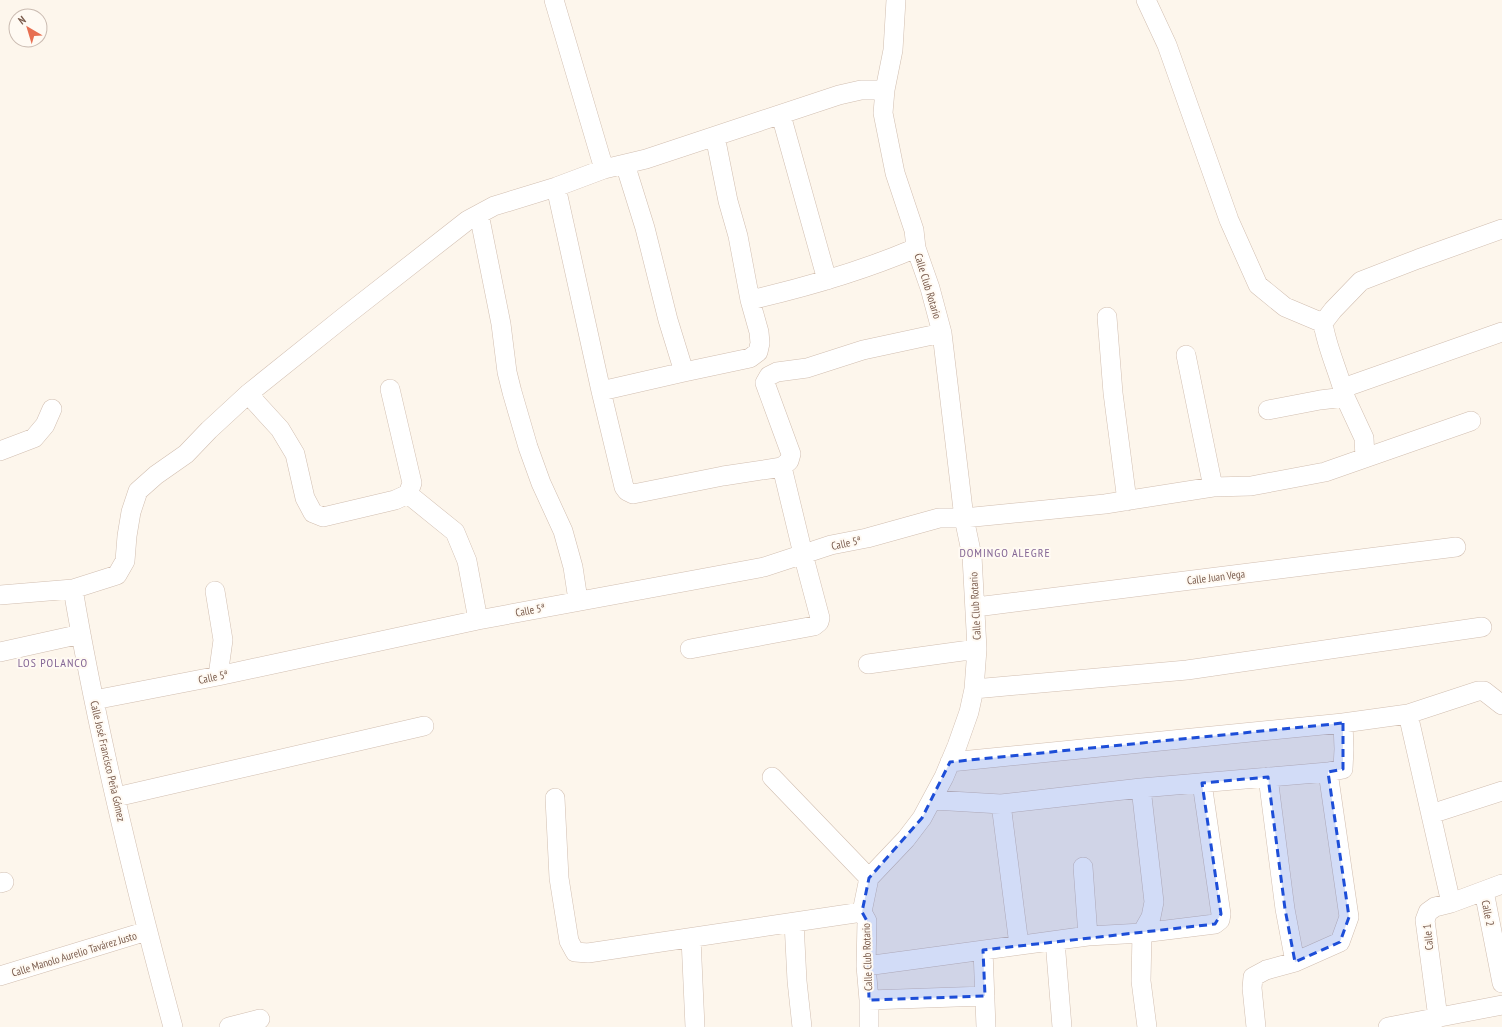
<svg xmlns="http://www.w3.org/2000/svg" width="1502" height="1027" font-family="'PT Sans Narrow',sans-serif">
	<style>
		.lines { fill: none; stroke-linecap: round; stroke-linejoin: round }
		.minor-casing { stroke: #d1beb0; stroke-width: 20 }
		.minor { stroke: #fff; stroke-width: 19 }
		.marked { fill: #1d4ed8; fill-opacity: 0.2; stroke: #1d4ed8; stroke-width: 3; stroke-dasharray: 8 5; stroke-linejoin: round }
		.labels { text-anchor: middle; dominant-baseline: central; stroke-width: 4; stroke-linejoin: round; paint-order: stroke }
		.street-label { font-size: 11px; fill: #7a5c4d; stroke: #fffaf3 }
		.neighbourhood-label { font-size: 12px; letter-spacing: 1px; fill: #846695; stroke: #fffaf3 }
	</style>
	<rect width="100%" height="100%" fill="#fdf6ec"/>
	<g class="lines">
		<g class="minor-casing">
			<path id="minor" d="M554,0L604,169
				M1146,0L1167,45L1229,220L1258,285L1285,307L1323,323
				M781,115L827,280
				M625,164L645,228L668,320L684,372
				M556,187L601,391L624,487L627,491L633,494L723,476L782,467L789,461L791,454L765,383L769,376L777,372L807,368L863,350L942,333
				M479,214L501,324L507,372L512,392L528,447L541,483L563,531L573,567L578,600
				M750,300C807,287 862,271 916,248
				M1107,317L1113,393L1127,501
				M1186,355L1213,487
				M1343,388L1502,332
				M390,389L412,483L408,494
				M601,391L684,372L750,358L758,352L760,343L759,332L750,300L738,236L728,201L715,136
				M248,394L280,429L295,454L305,498L313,513L323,517L395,500L408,494
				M1345,397C1339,372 1327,349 1323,323L1333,310L1361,281L1418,259L1502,229
				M0,451L34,438L45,425L52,409
				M1365,458L1471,421
				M408,494L455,532L467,561L478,620
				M73,589C98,737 134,883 173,1027
				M215,591L223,640L218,676
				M0,595L73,589L117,575L125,561L127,536L131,512L138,491L156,475L186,454L209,430L248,394L344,317L468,220L494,206L556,187L604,169L646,159L839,95L861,90H885
				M976,607L1456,547
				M690,649L814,626L819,622L820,618L803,554L782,467
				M0,652L81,634
				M868,664L977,649
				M974,689L1187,670L1482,627
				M94,700L218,676L478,620L764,567L831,545L867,538L939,518H964L1105,504L1213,487L1251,486L1325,472L1365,458L1364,438L1345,397L1320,400L1268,410
				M1408,714L1451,903
				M1343,723L1408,714L1478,691H1484L1502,705
				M772,777L869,878
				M1268,777L1285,909L1295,962
				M1141,788L1154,902L1151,917L1142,933L1141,981L1147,1027
				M116,797L424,726
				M555,798L559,878L569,941L575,952L588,953L862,912
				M933,800L1001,804L1141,788L1328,772L1343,769L1344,749L1343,723L950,762
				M1001,804L1019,945
				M1431,814L1502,791
				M1083,867L1088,936
				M0,883L4,882
				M1484,891L1502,983
				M794,922L797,981L802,1027
				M691,938L695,1027
				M1055,941L1062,1027
				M983,950L986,1027
				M866,966L1088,936L1142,933L1215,924L1220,920L1221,914L1202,783
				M0,976L147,931
				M869,1000L985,996
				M1438,1018L1425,920L1428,912L1435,907L1451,903L1502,884
				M229,1027L260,1019
				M869,1027V1000L866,966L867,921L862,912L869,878L906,839L922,818L944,777L957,746L969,712L974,689L977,649L972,556L964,518L942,333L930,288L916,248L914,230L895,173L883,113L885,90L893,50L896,0
				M1256,1027L1252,988L1253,977L1266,970L1295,962L1340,942L1349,917L1328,772
				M1388,1027L1502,1005"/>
		</g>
		<use href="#minor" class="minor"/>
	</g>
	<path class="marked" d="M1343,723V769L1328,772L1349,917L1340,942L1295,962L1285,909L1268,777L1202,783L1221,914L1215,924L983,950L985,996L869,1000L867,921L862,912L869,878L922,818L950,762Z"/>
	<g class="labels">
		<g class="street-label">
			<text transform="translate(928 286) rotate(73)">Calle Club Rotario</text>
			<text transform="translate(846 543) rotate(-12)">Calle 5ª</text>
			<text transform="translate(1216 577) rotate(-7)">Calle Juan Vega</text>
			<text transform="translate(975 606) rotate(-93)">Calle Club Rotario</text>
			<text transform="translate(530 610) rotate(-11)">Calle 5ª</text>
			<text transform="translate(213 677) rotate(-12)">Calle 5ª</text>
			<text transform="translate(108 761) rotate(77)">Calle José Francisco Peña Gómez</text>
			<text transform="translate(1488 913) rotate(79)">Calle 2</text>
			<text transform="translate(1428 937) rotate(-96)">Calle 1</text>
			<text transform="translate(74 954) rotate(-17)">Calle Manolo Aurelio Tavárez Justo</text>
			<text transform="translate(867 957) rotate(-92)">Calle Club Rotario</text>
		</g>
		<g class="neighbourhood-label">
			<text x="1005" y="552">DOMINGO ALEGRE</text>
			<text x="53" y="662">LOS POLANCO</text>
		</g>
	</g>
	<g transform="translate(28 28) rotate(322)"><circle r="19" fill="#fffaf3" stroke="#cabbb1"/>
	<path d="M0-3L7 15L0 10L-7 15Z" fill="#e76f51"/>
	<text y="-6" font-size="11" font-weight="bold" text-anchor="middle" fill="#7a5c4d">N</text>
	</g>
</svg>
